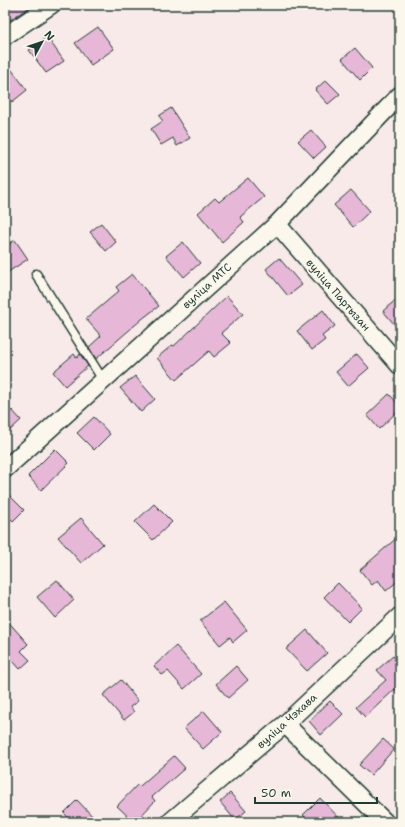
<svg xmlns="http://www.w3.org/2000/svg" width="405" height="827" font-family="'Shantell Sans',sans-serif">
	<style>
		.building { fill: #e7b7d7; stroke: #1f3d34 }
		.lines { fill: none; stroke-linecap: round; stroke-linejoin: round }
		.lane-casing { stroke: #1f3d34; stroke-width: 11 }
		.street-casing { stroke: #1f3d34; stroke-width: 20 }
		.lane { stroke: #fbf7ec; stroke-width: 8 }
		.street { stroke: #fbf7ec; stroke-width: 17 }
		.labels { text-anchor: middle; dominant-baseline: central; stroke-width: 3; stroke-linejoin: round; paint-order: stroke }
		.street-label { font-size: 11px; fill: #1f3d34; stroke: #fbf7ec }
	</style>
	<rect width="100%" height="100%" fill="#f7eae8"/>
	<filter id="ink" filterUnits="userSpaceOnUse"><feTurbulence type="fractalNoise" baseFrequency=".025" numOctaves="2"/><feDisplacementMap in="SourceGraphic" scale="8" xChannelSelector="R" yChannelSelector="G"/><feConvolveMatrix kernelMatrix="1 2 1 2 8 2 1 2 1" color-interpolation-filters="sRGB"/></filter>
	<g filter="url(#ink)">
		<path class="building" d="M5,5H33L5,23Z
			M98,27L114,49L91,65L75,43Z
			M47,37L64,61L46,73L29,50Z
			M355,48L372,68L360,80L342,59Z
			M5,61L27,90L12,102L5,92Z
			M326,80L340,94L328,104L315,90Z
			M171,108L190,138L177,146L173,138L161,145L151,129L163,121L159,116Z
			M311,130L326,147L314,158L298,141Z
			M248,178L264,197L240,217L244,222L222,242L198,213L215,198L219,202Z
			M351,190L370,211L353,227L334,205Z
			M101,223L116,242L106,251L90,232Z
			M15,240L28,259L5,274V247Z
			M183,242L200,263L184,277L166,256Z
			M279,258L302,285L288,296L266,269Z
			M132,274L159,306L142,319L96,359L89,347L101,336L86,319L119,291L116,287Z
			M227,296L243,314L221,333L231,343L214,357L209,351L176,380L157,358L172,345L174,346Z
			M400,296V331L383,311Z
			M323,310L335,326L322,336L325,340L312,350L297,331Z
			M74,354L77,358L80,354L88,366L65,386L53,372Z
			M357,354L369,368L348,386L336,372Z
			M135,376L155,399L141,412L120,388Z
			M389,394L400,406V409L379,429L367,415Z
			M12,410L21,420L5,435V417Z
			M94,417L110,434L94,450L77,433Z
			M55,449L69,463L41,490L28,476Z
			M5,491L24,510L13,521L5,513Z
			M154,504L172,522L153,540L135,522Z
			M81,518L103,544L81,563L58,537Z
			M400,535V579L386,591L378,580L372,585L360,570Z
			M57,580L74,600L55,618L37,597Z
			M338,583L362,608L348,622L324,597Z
			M224,602L247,630L233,642L230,637L220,645L200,621Z
			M5,618L28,644L21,651L30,660L20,669L5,652Z
			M307,630L327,653L307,671L286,649Z
			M176,646L201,674L184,689L168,671L162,675L154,666Z
			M393,656L400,663V695L395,689L365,717L356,707L386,680L377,670Z
			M236,666L248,680L228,698L216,684Z
			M121,680L138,701L130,707L134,712L124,720L103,695Z
			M330,701L343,714L321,735L309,721Z
			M204,711L222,732L203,749L184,728Z
			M383,739L394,749L371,775L359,765Z
			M174,756L185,768L152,797L155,801L135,822H134L117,806L138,784L140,786Z
			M230,793L246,811L235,820L220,802Z
			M320,798L343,822H310L303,815Z
			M77,800L98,822H72L64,813Z"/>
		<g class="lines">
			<g class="lane-casing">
				<path id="lane" d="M36,274L103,380"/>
			</g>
			<g class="street-casing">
				<path id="street" d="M5,36L51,5
					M277,224L400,366
					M5,469L277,224L400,95
					M285,724L385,822
					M170,822L285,724L400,616"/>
			</g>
			<use href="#lane" class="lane"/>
			<use href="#street" class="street"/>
		</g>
	</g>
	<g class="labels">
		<g class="street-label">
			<text transform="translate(207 286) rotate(-42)">вуліца МТС</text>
			<text transform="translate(338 295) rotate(49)">вуліца Партызан</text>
			<text transform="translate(287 721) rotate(-42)">вуліца Чэхава</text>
		</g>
	</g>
	<rect width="405" height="827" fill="none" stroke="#fbf7ec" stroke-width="20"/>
	<rect x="10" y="10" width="385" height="807" fill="none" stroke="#1f3d34" stroke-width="1.5" filter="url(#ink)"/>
	<g transform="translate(42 42) rotate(50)" stroke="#fbf7ec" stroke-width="3" paint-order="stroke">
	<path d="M0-3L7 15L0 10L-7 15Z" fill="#1f3d34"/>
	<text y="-6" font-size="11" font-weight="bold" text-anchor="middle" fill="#1f3d34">N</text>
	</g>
	<path d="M255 797v6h122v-6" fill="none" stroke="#1f3d34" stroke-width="2"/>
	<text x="261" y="797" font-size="12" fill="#1f3d34" stroke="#fbf7ec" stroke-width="3" paint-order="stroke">50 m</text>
</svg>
